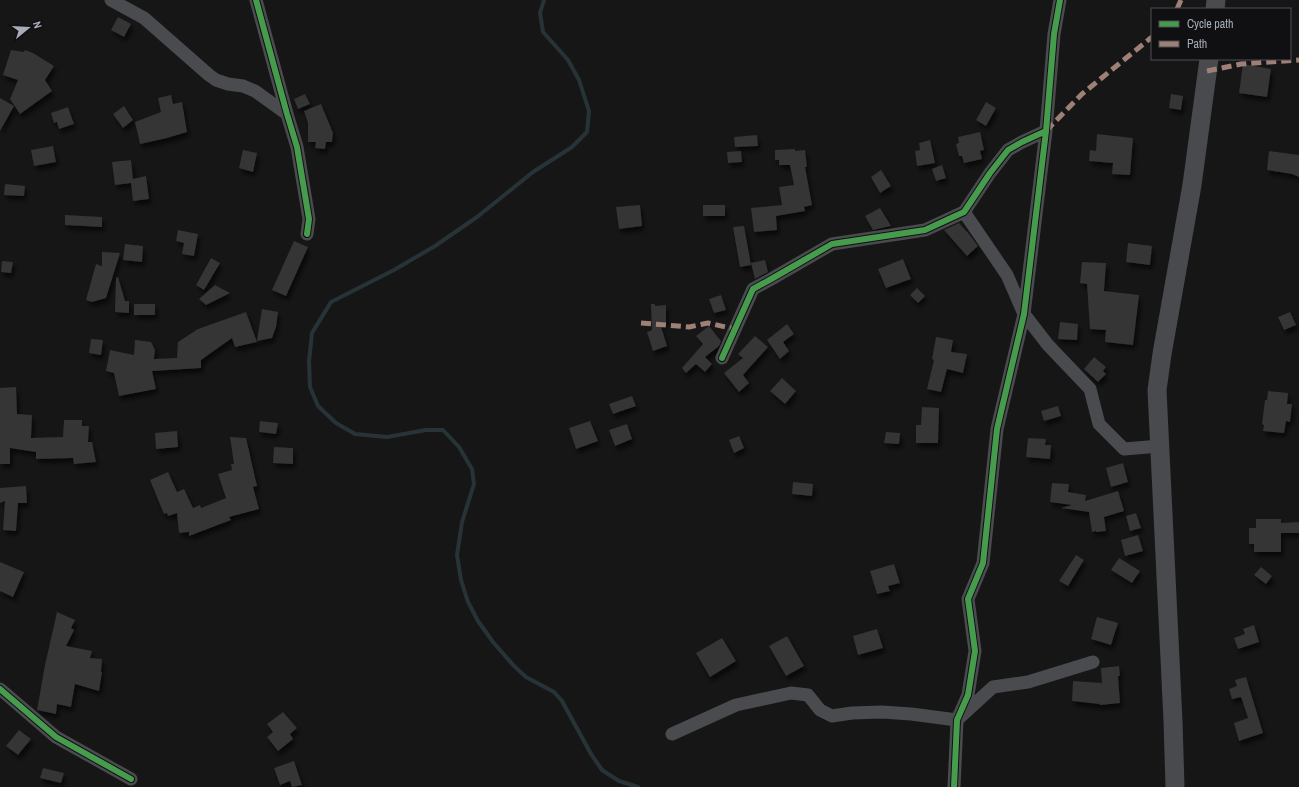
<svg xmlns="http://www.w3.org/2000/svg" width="1299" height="787" font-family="'Archivo Narrow',sans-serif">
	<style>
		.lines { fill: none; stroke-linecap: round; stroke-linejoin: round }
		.stream { stroke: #283338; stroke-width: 4 }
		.building { fill: #343435; filter: url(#shadow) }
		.street { stroke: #494b4f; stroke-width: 13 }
		.secondary { stroke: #484a4d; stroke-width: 19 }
		.quiet { stroke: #9e8076; stroke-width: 5; stroke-dasharray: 10 5; stroke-linecap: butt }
		.cycleway-casing { stroke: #101012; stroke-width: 8 }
		.cycleway { stroke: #469c4c; stroke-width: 6 }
	</style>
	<defs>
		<filter id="shadow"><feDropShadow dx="2.5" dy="4.5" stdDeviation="2" flood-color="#0009"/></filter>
	</defs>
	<rect width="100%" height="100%" fill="#161616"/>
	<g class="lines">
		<path class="stream" d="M544,0L540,13L543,32L568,60L579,80L589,111L587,132L572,147L533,172L477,217L435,246L394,270L331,302L312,333L309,361L310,387L318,406L336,423L355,434L387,437L426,430H443L459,447L472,469L474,484L462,522L457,555L461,580L468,602L478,621L493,642L514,666L526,677L554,692L562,701L591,754L602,770L619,781L638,787"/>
	</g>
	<path class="building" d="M118,17L131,24L124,37L111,30Z
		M11,50L24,52L25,50L33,53L54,66L45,80L52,91L20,114L10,99L18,80L3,75Z
		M1243,64L1271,69L1267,97L1239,93Z
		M305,94L310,104L298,109L294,99Z
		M1171,94L1183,96L1181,110L1169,108Z
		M171,95L173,104L182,102L187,132L167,138L140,144L135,122L161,112L158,98Z
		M0,98L14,106L0,131Z
		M986,102L996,108L986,126L976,120Z
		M321,104L333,133L332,142H326L325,149L315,148L316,142H308V123L304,111Z
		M124,106L133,120L123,128L113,114Z
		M68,107L74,124L59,129L57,122L54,123L51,113Z
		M980,132L984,150L980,151L982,159L964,163L962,156H959L956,144L959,143L958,137Z
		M1097,134L1133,138L1130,175L1112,174L1113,163L1089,161L1090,150L1096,151Z
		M757,135L758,146L735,147L734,137Z
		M930,140L935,163L917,166L915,151L920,150L919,143Z
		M53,146L56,162L34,166L31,150Z
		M795,149V151L805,150L807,167H805L812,205L804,207L805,211L776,216L777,230L754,232L751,208L782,205L779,187L794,185L790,165H779V160H775V150Z
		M243,150L257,153L253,172L239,168Z
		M741,151L742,162L728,163L727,152Z
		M1269,151L1299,155V177L1292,174L1267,170Z
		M131,160L133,179L146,176L149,199L133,201L131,183L115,185L112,162Z
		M942,165L946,178L936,181L932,169Z
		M881,170L891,186L880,193L871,177Z
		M5,184L25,186L24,196L4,195Z
		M640,205L642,226L619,229L616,207Z
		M703,205H725V216H703Z
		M880,208L891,226L873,230L865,216Z
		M65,215L102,217V227L65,225Z
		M959,223L969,234L978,246L967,256L944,230Z
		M744,226L751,265L740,267L733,227Z
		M178,230L198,234L194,256L182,254L184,243L176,241Z
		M294,241L308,247L286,296L272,290Z
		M1128,243L1152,246L1150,265L1126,262Z
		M125,244L143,246L142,262L123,260Z
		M102,252L120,253L106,298L92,302L86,300L96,264L102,266Z
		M211,258L220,263L204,290L196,285Z
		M903,259L911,279L886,288L878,269Z
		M765,260L768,272L755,279L751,263Z
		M2,261L13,262L11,273L1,272Z
		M1082,262L1106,263L1104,291L1139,295L1133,345L1105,342L1106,330L1090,329L1087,284L1080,283Z
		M118,277L125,301H129V313L115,312L116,278Z
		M215,285L230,293L206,305L199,299Z
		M917,288L925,296L918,303L910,295Z
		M721,295L726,310L714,313L709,299Z
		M134,304H155V315H134Z
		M651,304H655V306L666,305V323H660L667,346L653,351L647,332L652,330Z
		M262,309L278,312L276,327L272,338L257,341Z
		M246,312L257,342L235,347L232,338L201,360V368L152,371L156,389L119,396L114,373L106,371L110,350L134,355L135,340L151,342L155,350L154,359L177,358L178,342L198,329Z
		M1290,312L1296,325L1284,330L1278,317Z
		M1060,322L1078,324L1077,340L1058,339Z
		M787,324L794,334L783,342L789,351L780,359L767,340Z
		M709,326L721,341L719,346L705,357L712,364L705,372L696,364L686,373L682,368L703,344L696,336Z
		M755,336L768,347L743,375L749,383L739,392L724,373L743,358L738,354Z
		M936,337L953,340L951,352L967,354L963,373L947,369L941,392L927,389L934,360L932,359Z
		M91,339L103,340L101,355L89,353Z
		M1094,357L1106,367L1103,371L1106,374L1098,382L1084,369Z
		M782,378L796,391L785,404L770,391Z
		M16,387L17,414L32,415L31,438L63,437L64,420H82V426H89L88,442H92L96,462L74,464L73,458L36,459V452L10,448V464H0V388Z
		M1268,391L1288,393L1287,404H1292L1290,422L1286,421L1284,433L1263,431L1264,425L1262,424L1265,400H1267Z
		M632,396L636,406L613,414L609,404Z
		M1058,406L1061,416L1044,421L1041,411Z
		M922,407L939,408L938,443H916V425H921Z
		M260,421L278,423L276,434L259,432Z
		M590,421L598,441L576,449L569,428Z
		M627,424L632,439L615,446L609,430Z
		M177,431L178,447L156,449L155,433Z
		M886,432L900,433L899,444L884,443Z
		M739,436L744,448L734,453L729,440Z
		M230,437L246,438L257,486L253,487L259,509L229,517L231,520L189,536V532L179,533L177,513L168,516L167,513L164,514L150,480L168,472L177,492L184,489L193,508L200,505L201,508L226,498L218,474L232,470L231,464H234Z
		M1028,438L1046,439L1045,445H1051L1050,459L1026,457Z
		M274,447L293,448V464L273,463Z
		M1123,463L1128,482L1111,487L1106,468Z
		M793,482L813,484L812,496L792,494Z
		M1052,483L1069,484L1068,492L1086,495L1085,501L1118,491L1124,511L1104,517L1106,531L1096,532V531L1092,532L1089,512L1061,508L1072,505L1050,502Z
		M26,486L27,503H18L16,531L3,530L5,501L0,503V488Z
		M1136,513L1141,528L1130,531L1126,516Z
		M1256,519H1281V523L1299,522V533H1281V552H1254V544H1249V528H1256Z
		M1138,535L1143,551L1125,556L1121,540Z
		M1076,555L1084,560L1068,586L1059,581Z
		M1119,558L1140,571L1132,583L1111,570Z
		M0,562L24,572L13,597L0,591Z
		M894,564L900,583L888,586L890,591L877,594L870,571Z
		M1261,567L1272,576L1266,584L1254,575Z
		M57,612L75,620L71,628L74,630L66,646L92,651L90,658L102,659L101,672H102L99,691L75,684L71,707L57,704L56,714L37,710L45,665Z
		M1097,617L1118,623L1111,645L1091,639Z
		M1254,625L1259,642L1238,649L1234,638L1245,634L1243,629Z
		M877,629L883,648L858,655L853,636Z
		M787,636L804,666L786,676L769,646Z
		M722,638L736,661L710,677L696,653Z
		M1119,666L1120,676H1118L1120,703L1100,705L1099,704L1072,701L1073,681L1102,683L1101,668Z
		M1246,677L1263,733L1239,741L1234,723L1248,718L1241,697L1232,699L1229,689L1237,686L1235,680Z
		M283,712L297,728L290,734L293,739L278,751L267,737L273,732L267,724Z
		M19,730L31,739L18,755L6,746Z
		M294,761L302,785L292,787L290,781L280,785L274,768Z
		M43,768L64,773L61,783L40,778Z"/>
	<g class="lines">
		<path class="street" d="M111,0L144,18L209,75L216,80L228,84L243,86L255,91L287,114
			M256,0L287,114L297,147L309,219L307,234
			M964,212L1007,275L1024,314L1048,345L1090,389L1099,424L1124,449L1160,446
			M722,358L753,289L773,278L832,244L925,230L964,212L990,173L1008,150L1022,142L1046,131
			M0,689L56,737L131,779
			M672,734L736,705L791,693L808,695L820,710L832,716L852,713L882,712L911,714L957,720L993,687L1028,682L1093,662
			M954,787L957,720L968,695L975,651L968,599L983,563L997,429L1024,314L1046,131L1054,34L1060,0"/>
		<path class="secondary" d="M1215,9L1216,0
			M1175,787L1173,721L1157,390L1162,354L1192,185L1209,59"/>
		<path class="quiet" d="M1177,9L1181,0
			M1207,71L1241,64L1299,60
			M1046,131L1082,94L1152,37
			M641,323L689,327L708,323L734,329"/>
		<g class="cycleway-casing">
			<path id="cycleway" d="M256,0L287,114L297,147L309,219L307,234
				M722,358L753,289L773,278L832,244L925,230L964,212L990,173L1008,150L1022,142L1046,131
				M0,689L56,737L131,779
				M954,787L957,720L968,695L975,651L968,599L983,563L997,429L1024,314L1046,131L1054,34L1060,0"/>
		</g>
		<use href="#cycleway" class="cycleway"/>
	</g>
	<rect x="1151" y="8" width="140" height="52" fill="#101012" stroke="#4c4f54"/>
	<rect x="1159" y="21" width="20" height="6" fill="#469c4c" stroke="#4c4f54"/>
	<text x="1187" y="28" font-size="12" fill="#a6adb7">Cycle path</text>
	<rect x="1159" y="41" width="20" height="6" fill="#9e8076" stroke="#4c4f54"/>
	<text x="1187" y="48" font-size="12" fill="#a6adb7">Path</text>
	<g transform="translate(28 28) rotate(72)" stroke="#101012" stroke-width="3" paint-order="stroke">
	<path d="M0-3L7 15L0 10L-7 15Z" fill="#a6adb7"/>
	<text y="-6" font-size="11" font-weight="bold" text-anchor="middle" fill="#a6adb7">N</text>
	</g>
</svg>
